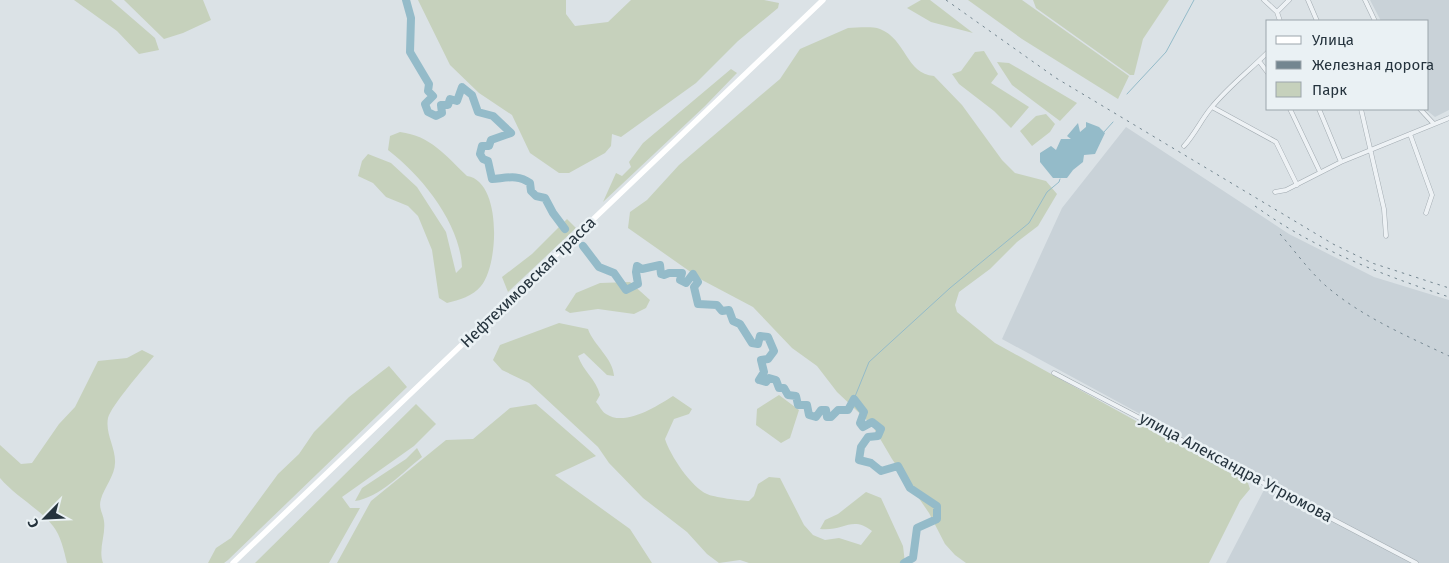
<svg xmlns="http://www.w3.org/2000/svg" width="1449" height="563" font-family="'Fira Sans',sans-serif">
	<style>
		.built { fill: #c9d2d8 }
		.green { fill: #c6d1bc }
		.water { fill: #94bbc9 }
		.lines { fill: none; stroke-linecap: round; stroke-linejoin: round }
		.stream { stroke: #94bbc9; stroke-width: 1 }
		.river { stroke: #94bbc9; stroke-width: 8 }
		.street-casing { stroke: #a1aab0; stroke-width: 5 }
		.street { stroke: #eef2f5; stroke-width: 4 }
		.secondary { stroke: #fff; stroke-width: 5.5 }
		.rail { stroke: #748690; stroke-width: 1; stroke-dasharray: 2.5 5; stroke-linecap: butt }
		.labels { text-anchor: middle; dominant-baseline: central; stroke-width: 5; stroke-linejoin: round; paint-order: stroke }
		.street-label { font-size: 16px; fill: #25333d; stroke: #eaf1f4 }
	</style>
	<rect width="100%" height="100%" fill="#dbe2e6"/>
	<path class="built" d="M1370,0H1449V110L1435,117L1425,109H1428V21H1381Z
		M1126,127L1289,234L1374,277L1449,300V563H1226L1266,486L1260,479L1002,339L1062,208Z"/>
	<path class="green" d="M74,0H111L155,38L159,50L139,54L117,31Z
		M124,0H203L211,20L183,33L164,39Z
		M418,0H566V14L575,26L608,22L631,0H764L779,3L778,8L738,41L696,83L621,137L612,134L611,146L605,153L569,173H559L530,153L512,115L479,93L450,65Z
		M921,0H930L973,33L931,22L907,8Z
		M968,0H1022L1129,76L1118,99L1022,39Z
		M1033,0H1169L1143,39L1134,75H1130L1036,8Z
		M848,28C857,28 871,26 880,29C906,39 906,74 934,76L962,105L1002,160L1015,173L1046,181L1057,194L1038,226L1017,242L990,269L959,292L955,305L957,312L995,343L1248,483L1250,489L1240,501L1209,563H966L955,555L945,544L929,513L892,459L872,425L837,392L817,366L792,348L753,307L702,280L628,228L630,212L647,200L679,165L780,79L800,49Z
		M984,51L998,74L991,83L1029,107L1011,128L994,111L959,84L952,74L961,71L975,52Z
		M997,62L1009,63L1077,103L1060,121L1012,85Z
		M731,69L737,73L705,106L603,202L616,173L622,176L631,167L629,162L643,143Z
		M1046,114L1055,124L1050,132L1032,146L1020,131L1036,116Z
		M400,132C431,136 445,155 467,176C502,181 499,265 481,286C473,296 459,300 447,303L439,298L432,250L418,216L408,206L386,197L373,183L358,176L362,161L368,154L391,163L417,187L446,232L456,273L462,267C460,223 422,176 388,150L390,136Z
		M567,219L576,228L508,292L502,277L532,254Z
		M630,282L650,300L646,308L634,314L598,309L570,313L565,310L576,293L600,283Z
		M559,323L588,329C594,346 613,358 614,376L607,375L584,353L578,356C583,371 596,379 600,395L596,402C599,405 602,412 606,414C625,427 657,406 673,396L692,409L689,414L674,419L665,439C670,455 691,487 707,494C712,497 742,501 749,501L754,496L758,484L769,477L780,478L804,525L813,535L825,540L839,538L861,545L872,531C852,515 843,532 820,529L825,520L838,514L866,492L881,498L903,546L905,563H749L740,560L719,563L707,554L687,532L643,498L609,463L598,447L529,383L502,370L493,360L500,345Z
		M142,350L154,356C144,368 111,406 108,418C105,434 116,448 115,463C115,475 104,488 101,499C98,508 103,513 104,521C106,535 98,549 103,563H67C64,551 61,536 53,526C40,509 15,496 0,478V445L21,464L32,463L59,424L75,407L98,361L127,358Z
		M389,366L407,387L228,560L224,563H208L216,548L231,538L278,474L299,454L314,432L349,397Z
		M779,395L799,410L790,438L781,443L756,425L757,409Z
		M416,404L436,424L414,446L342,497L350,508H360L329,563H255Z
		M536,404L596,456L555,475L630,529L652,563H337L371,501L446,440L473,439L510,408Z
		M417,448L422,457C403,472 379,498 355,501L362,488L406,459Z"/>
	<path class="water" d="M1086,122L1099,127L1105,133L1095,154L1084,155L1083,162L1073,170L1067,178H1053L1040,162V153L1051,146L1056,150L1061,139H1071L1067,136L1078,123L1080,132L1086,127Z"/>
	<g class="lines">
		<path class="stream" d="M1127,94L1166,52L1194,0
			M1104,132L1113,122
			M854,399L869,362L950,288L1029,223L1047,192L1059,182L1060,179"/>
		<path class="river" d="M406,0L411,18L410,52L429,84L428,91L433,96L425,104L428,112L436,116L442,113L441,105H448L450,99L457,101L462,87L472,95L478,112L493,116L511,133L491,140L489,146H482L480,154L483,159L488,161L492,179C506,178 518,174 530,183L531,191L536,196L545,198L553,213L565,229
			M583,246L599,267L614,273L626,290L638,284L636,272L637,266L642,269L660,265L661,274L664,275L669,273H682L680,280L686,283L693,274L698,282L694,287L698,304L717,305L722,311L729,310L733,321L740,324L752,343L758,344L760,336L768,337L774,351L768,359L761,360L764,372L759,380L766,382L769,378L776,380L779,388H784L788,395L796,396L798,405H807L809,415L816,417L821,410H826L827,417H831L838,410H848L854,399L864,412L860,423L863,427L872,422L881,429L878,436L868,437L861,447L859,460L871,463L881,471L898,466L910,488L937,506V519L917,528L913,558L904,563"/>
		<g class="street-casing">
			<path id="street" d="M1264,0L1277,12
				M1308,0L1317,21
				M1365,0L1375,21
				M1277,12L1289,0
				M1277,12L1280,21
				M1259,61L1268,73
				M1212,107L1276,142L1297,185
				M1290,109L1320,172
				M1319,109L1341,162
				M1361,109L1384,209L1386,236
				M1420,109L1433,123
				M1410,134L1432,195L1426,213
				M1184,146C1195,134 1201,120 1211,108C1228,87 1249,71 1268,52
				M1275,192L1286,190L1341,162L1449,118
				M1054,373L1416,563"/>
		</g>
		<use href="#street" class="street"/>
		<path class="secondary" d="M233,563L823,0"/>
		<path class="rail" d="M946,0L1056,78L1333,244L1372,263L1449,288
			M1255,206C1314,249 1380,274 1449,297
			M1280,234C1295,251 1309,271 1326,286C1362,317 1407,336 1449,356"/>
	</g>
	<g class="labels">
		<g class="street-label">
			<text transform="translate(528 282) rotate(-44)">Нефтехимовская трасса</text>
			<text transform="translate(1236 467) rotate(28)">улица Александра Угрюмова</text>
		</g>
	</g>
	<rect x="1266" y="20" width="162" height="90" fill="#eaf1f4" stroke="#9ba5ab"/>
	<rect x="1276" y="36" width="25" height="8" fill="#ffffff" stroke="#9ba5ab"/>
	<text x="1312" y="45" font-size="15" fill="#25333d">Улица</text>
	<rect x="1276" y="61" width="25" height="8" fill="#748690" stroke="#9ba5ab"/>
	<text x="1312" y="70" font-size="15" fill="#25333d">Железная дорога</text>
	<rect x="1276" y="82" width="25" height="15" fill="#c6d1bc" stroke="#9ba5ab"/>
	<text x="1312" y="95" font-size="15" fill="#25333d">Парк</text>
	<g transform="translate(45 518) rotate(246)" stroke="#eaf1f4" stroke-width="4" paint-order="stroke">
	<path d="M0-4L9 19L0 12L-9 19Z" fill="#25333d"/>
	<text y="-8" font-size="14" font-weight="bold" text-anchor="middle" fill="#25333d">С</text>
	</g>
</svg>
